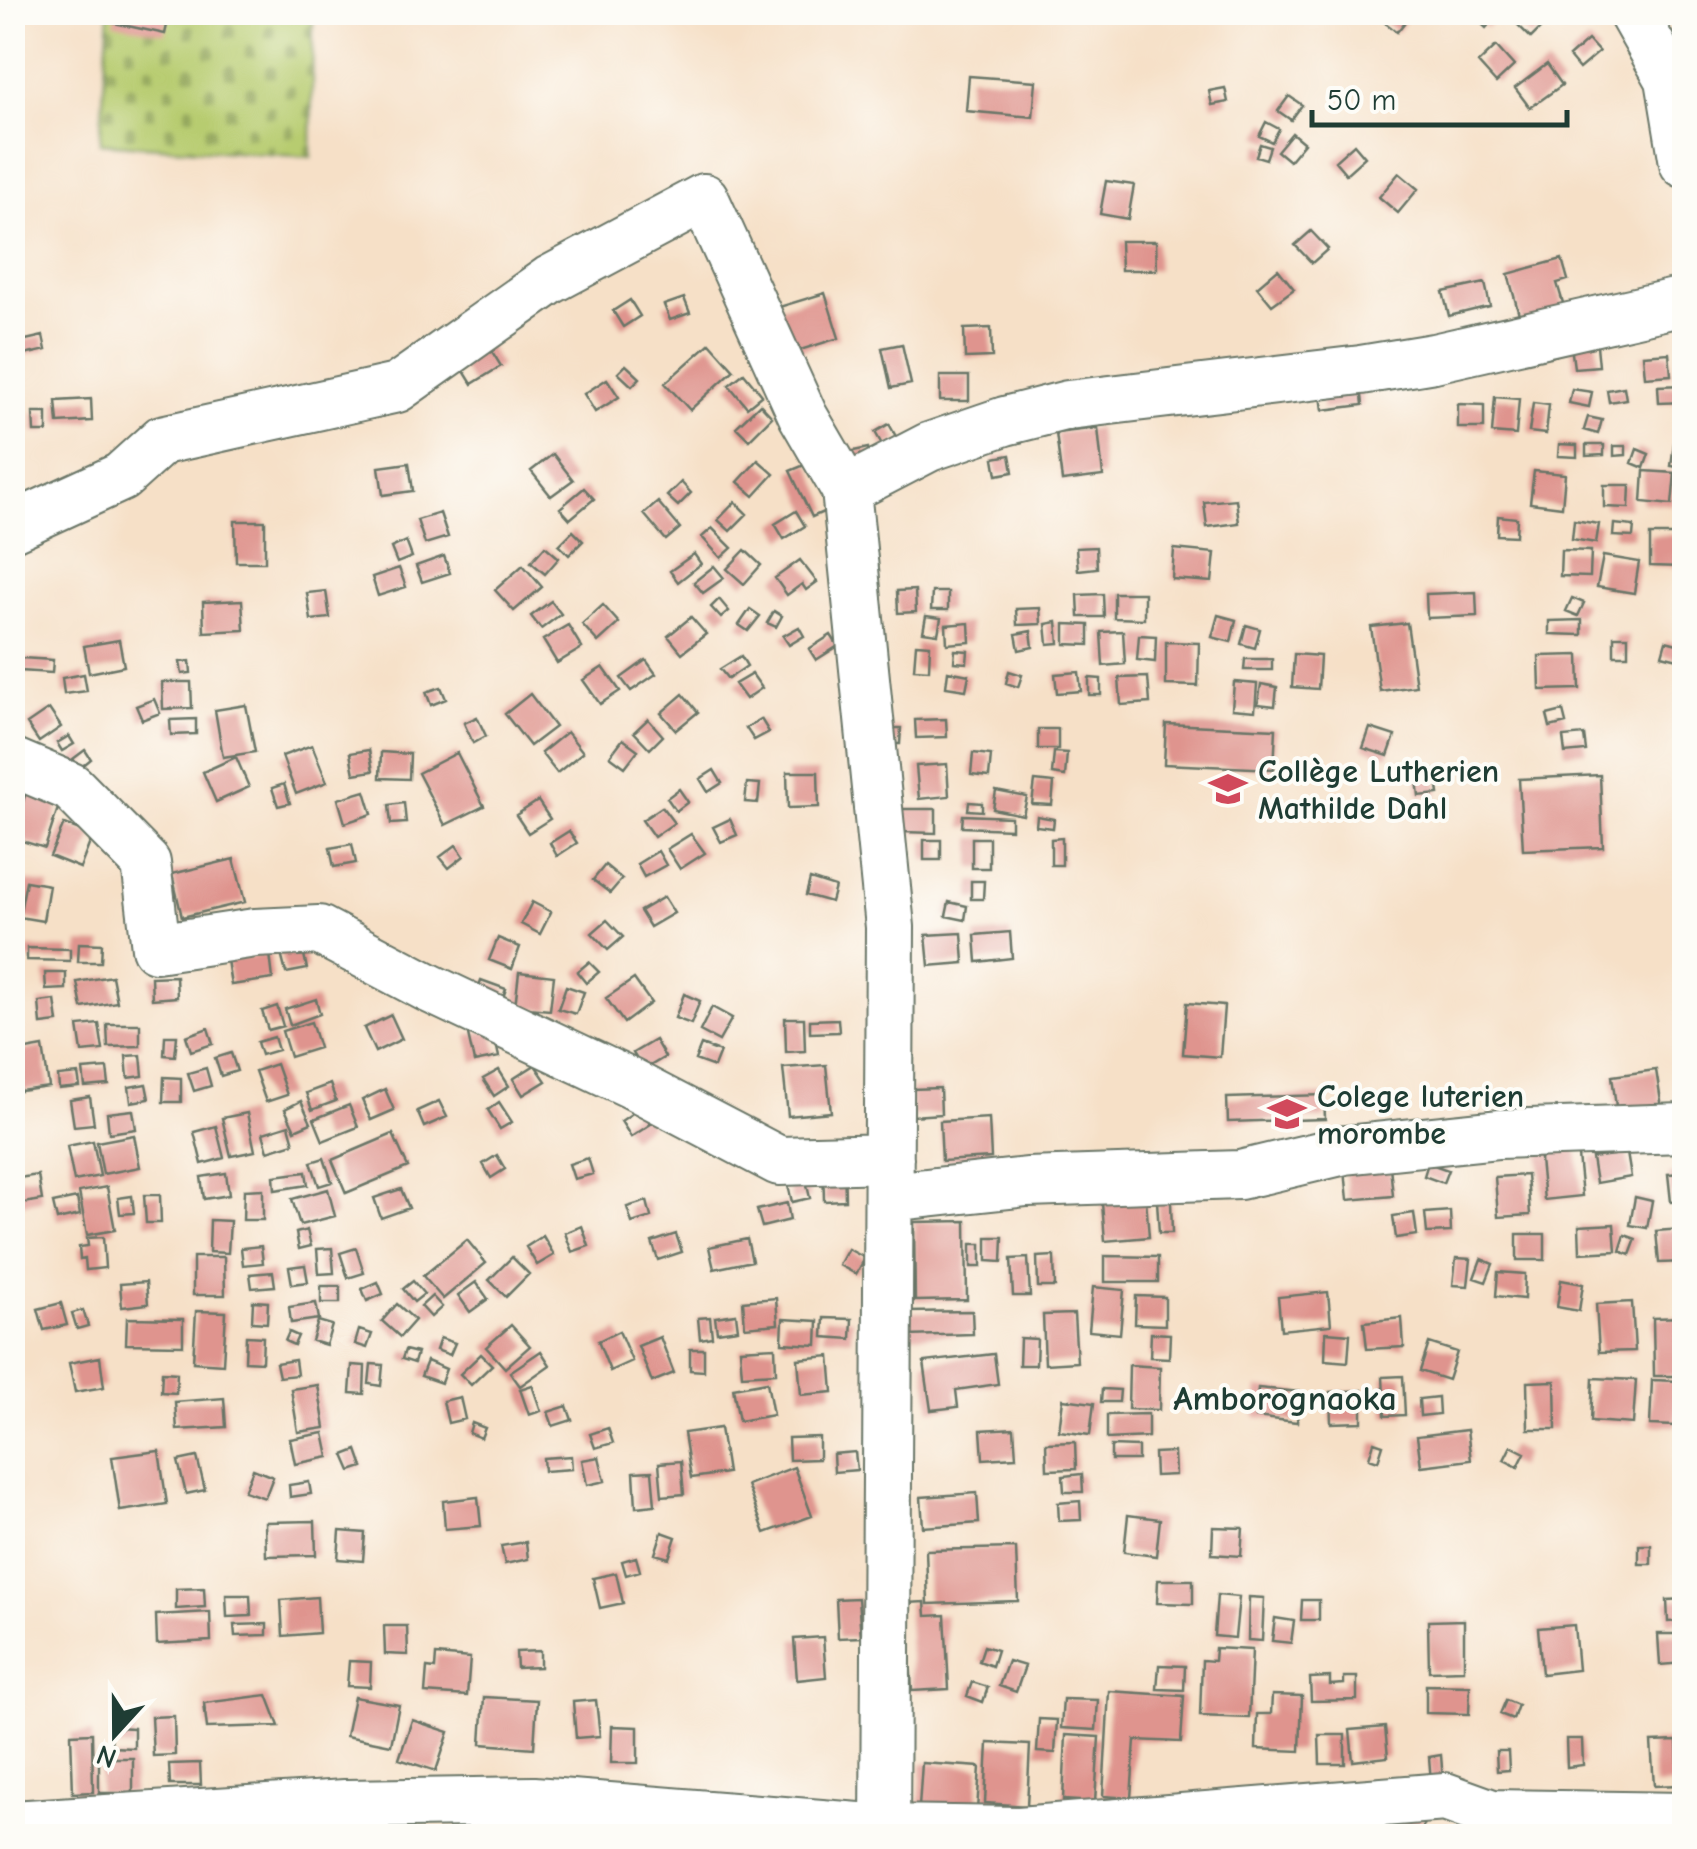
<svg xmlns="http://www.w3.org/2000/svg" width="1697" height="1849" font-family="'Comic Neue',sans-serif">
	<style>
		.cemetery { fill: url(#cemetery-stones); stroke: #6b8452; stroke-width: 2.5 }
		.building { fill: #df948e }
		.lines { fill: none; stroke-linecap: round; stroke-linejoin: round }
		.minor-casing { stroke: #6a7667; stroke-width: 52 }
		.minor { stroke: #fff; stroke-width: 48 }
		.labels { text-anchor: middle; dominant-baseline: central; stroke-width: 8; stroke-linejoin: round; paint-order: stroke }
		.poi-label { font-size: 32px; font-weight: bold; fill: #1f3d34; stroke: #fdfcf7; text-anchor: start }
		.neighbourhood-label { font-size: 35px; font-weight: bold; fill: #1f3d34; stroke: #fdfcf7 }
	</style>
	<defs>
		<pattern id="cemetery-stones" width="16" height="16" patternUnits="userSpaceOnUse" patternTransform="scale(2.5)"><rect width="16" height="16" fill="#b7cc70"/><path d="M2 7V4a2 2 0 0 1 4 0v3zM10 15v-3a2 2 0 0 1 4 0v3z" fill="#94a75d"/></pattern>
	</defs>
	<rect width="100%" height="100%" fill="#fdfcf7"/>
	<filter id="ink" filterUnits="userSpaceOnUse"><feTurbulence type="fractalNoise" baseFrequency=".01" numOctaves="2"/><feDisplacementMap in="SourceGraphic" scale="20" xChannelSelector="R" yChannelSelector="G"/><feConvolveMatrix kernelMatrix="1 2 1 2 8 2 1 2 1" color-interpolation-filters="sRGB"/></filter>
	<filter id="wash" filterUnits="userSpaceOnUse"><feTurbulence type="fractalNoise" baseFrequency=".0048" numOctaves="4" result="noise"/><feDisplacementMap in="SourceGraphic" scale="40" xChannelSelector="R" yChannelSelector="G"/><feGaussianBlur stdDeviation="2.25" result="paint"/><feColorMatrix in="noise" values="0 0 0 0 0 0 0 0 0 0 0 0 0 0 0 0 0 1.4 0 .05"/><feComposite in="paint" operator="in"/></filter>
	<g filter="url(#wash)">
		<rect width="100%" height="100%" fill="#f6e0c7"/>
		<path class="cemetery" d="M109,13H313L311,157L100,143Z"/>
		<g id="blocks">
			<path class="building" d="M116,12H170L165,34L114,23Z
				M1383,12H1403L1409,17L1397,32L1379,18Z
				M1469,12H1500L1486,28Z
				M1560,12H1580L1567,22Z
				M1527,14L1541,28L1531,38L1517,24Z
				M1588,40L1599,52L1579,69L1569,57Z
				M1496,46L1514,66L1496,83L1478,63Z
				M1547,64L1562,85L1530,108L1515,88Z
				M969,76L1036,81L1033,117L966,111Z
				M1225,88L1228,102L1212,105L1209,91Z
				M1289,96L1302,105L1291,120L1278,111Z
				M1266,122L1279,129L1272,142L1259,136Z
				M1292,133L1304,143L1289,161L1277,151Z
				M1260,144L1270,147L1266,159L1256,156Z
				M1354,144L1365,157L1346,174L1335,161Z
				M1399,173L1418,189L1398,213L1379,197Z
				M1106,181L1134,185L1128,219L1100,214Z
				M1311,231L1328,249L1312,263L1295,245Z
				M1120,241H1156L1157,270H1121Z
				M1562,259L1568,280L1557,283L1566,313L1522,325L1508,274Z
				M1278,269L1294,289L1272,305L1257,287Z
				M1485,283L1490,306L1449,316L1443,292Z
				M825,293L839,338L781,356L766,311Z
				M684,298L690,313L670,320L664,305Z
				M630,300L640,316L623,327L613,311Z
				M991,328L992,357L965,358L964,329Z
				M1596,335L1599,366L1574,368L1570,338Z
				M43,336L46,350L20,356L17,342Z
				M710,343L734,370L690,410L665,383Z
				M902,344L911,384L891,388L882,348Z
				M488,345L501,366L472,384L459,363Z
				M1669,353L1671,375L1645,377L1643,355Z
				M626,365L640,378L632,386L618,373Z
				M744,373L762,395L747,407L729,385Z
				M940,376H969V401H940Z
				M1360,376L1363,405L1323,410L1319,380Z
				M607,379L619,397L595,412L584,394Z
				M1684,385V402L1659,403L1658,386Z
				M1624,387L1626,399L1609,402L1607,390Z
				M1572,389L1592,392L1589,407L1569,403Z
				M1495,397L1519,399L1516,435L1492,433Z
				M91,399L92,421L58,423L56,401Z
				M1533,403L1549,405L1546,434L1529,432Z
				M760,404L772,417L749,440L736,427Z
				M1458,404L1484,405V428H1458Z
				M33,413H47V432H34Z
				M1588,417L1602,420L1598,434L1584,430Z
				M889,424L898,440L884,448L875,432Z
				M1098,428L1103,476L1062,481L1056,433Z
				M1675,436L1684,437V468L1671,466Z
				M1559,444L1577,445V457L1558,456Z
				M1586,445H1604V455L1586,456Z
				M1614,446H1626V455L1614,456Z
				M868,448L873,468L844,453Z
				M1637,449L1649,454L1644,468L1632,463Z
				M553,454L573,480L551,496L531,471Z
				M1010,455L1013,472L997,475L994,458Z
				M758,460L774,474L754,496L738,482Z
				M409,463L413,491L383,495L379,467Z
				M809,463L830,509L812,517L790,471Z
				M1534,471L1565,474L1562,507L1530,503Z
				M1644,471L1675,473L1672,505L1642,502Z
				M681,482L691,493L678,506L667,496Z
				M1604,485H1630L1629,508L1604,507Z
				M584,488L594,499L570,519L560,508Z
				M1236,499L1239,523L1207,527L1204,502Z
				M658,502L680,528L666,540L644,514Z
				M735,502L747,514L730,531L718,520Z
				M796,511L805,526L784,539L775,524Z
				M440,513L448,537L425,544L417,520Z
				M1498,516L1517,518L1516,536L1497,535Z
				M1574,520L1599,524L1596,543L1572,539Z
				M235,521H265V562H236Z
				M1614,524L1634,526L1633,537L1613,536Z
				M712,528L732,548L721,558L702,537Z
				M573,531L583,541L569,555L559,545Z
				M1650,535H1684V567L1650,566Z
				M406,541L412,557L397,563L391,548Z
				M545,546L559,558L545,574L531,562Z
				M1096,547L1097,568L1078,570L1076,548Z
				M1174,549L1215,553L1212,582L1172,579Z
				M745,550L761,565L744,584L727,569Z
				M1561,550L1591,551L1590,577L1560,576Z
				M694,554L701,564L678,582L670,571Z
				M444,556L450,573L422,582L416,566Z
				M1603,556L1639,562L1634,593L1597,587Z
				M800,560L817,582L806,590L802,584L787,595L775,578Z
				M523,565L542,587L514,611L495,590Z
				M714,566L724,578L703,593L694,582Z
				M399,568L406,587L378,596L372,577Z
				M915,590L916,612L898,613L897,591Z
				M326,591L330,618L311,620L307,593Z
				M932,592H948V610H931Z
				M1476,592L1477,616L1427,618L1426,594Z
				M1114,593H1144V619L1114,618Z
				M1103,594L1104,617H1079L1078,595Z
				M1572,598L1584,603L1578,616L1566,611Z
				M719,599L729,611L721,618L711,607Z
				M242,600L244,630L204,632L203,602Z
				M551,601L561,614L541,629L531,616Z
				M603,605L619,623L598,642L582,624Z
				M1040,608L1041,624L1017,625L1016,609Z
				M750,609L760,616L748,631L739,625Z
				M774,611L782,616L776,627L767,623Z
				M1218,615L1236,620L1231,642L1212,637Z
				M926,616L941,618L938,634L923,632Z
				M691,617L706,634L682,653L668,636Z
				M1582,620V635L1549,634V621Z
				M1057,622L1059,643L1048,644L1046,624Z
				M969,623L970,642L947,644L946,625Z
				M1407,623L1416,686L1380,691L1371,627Z
				M1065,624L1089,625V645L1065,644Z
				M568,625L582,648L557,663L543,640Z
				M1246,625L1260,629L1255,648L1241,644Z
				M799,627L804,636L789,645L783,636Z
				M1031,631L1033,647L1019,650L1016,634Z
				M1123,631L1125,664L1103,666L1101,632Z
				M831,635L838,646L816,660L809,649Z
				M1139,635L1156,636L1155,662L1137,660Z
				M1614,636H1628V655H1614Z
				M119,640L124,666L89,673L84,646Z
				M1666,641L1681,645L1678,659L1662,655Z
				M1166,642L1199,643L1198,686L1166,685Z
				M916,644L930,645L929,670L914,669Z
				M955,650L968,651L967,663L954,662Z
				M1294,654L1320,656L1318,689L1292,687Z
				M1579,655L1580,689L1540,690L1539,656Z
				M741,656L747,666L728,679L720,669Z
				M21,658L53,660L52,673L20,671Z
				M1245,659H1272V670H1244Z
				M646,660L656,674L631,691L621,678Z
				M190,661L191,673L182,674L180,662Z
				M603,667L620,691L600,704L583,680Z
				M948,671L969,675L966,690L946,687Z
				M1009,671L1022,675L1018,687L1006,683Z
				M1079,672L1081,691L1057,693L1055,674Z
				M84,674L87,691L64,694L62,678Z
				M752,674L762,688L746,699L735,684Z
				M1148,677L1150,703L1121,705L1119,678Z
				M1089,678L1101,679V695H1089Z
				M162,682H191L192,708L163,709Z
				M1234,682L1257,684L1255,711L1232,709Z
				M1261,684L1277,687L1275,706L1258,704Z
				M441,687L446,699L431,705L426,692Z
				M530,694L555,727L530,746L505,714Z
				M683,694L698,712L676,730L661,713Z
				M154,699L160,713L142,720L136,706Z
				M246,705L255,752L223,757L215,710Z
				M49,709L61,727L39,742L27,724Z
				M1563,711L1566,723L1550,727L1547,715Z
				M477,717L486,736L473,743L464,723Z
				M196,719V734L171,735L170,720Z
				M648,719L663,736L650,749L634,732Z
				M761,719L769,732L754,740L746,728Z
				M946,719L947,737L916,738L915,720Z
				M1166,724L1276,729L1274,769L1164,764Z
				M890,728H901L900,744H889Z
				M1370,728L1395,736L1388,756L1363,748Z
				M1038,729H1058V749H1038Z
				M567,732L583,752L557,773L541,753Z
				M1584,735L1586,751L1565,753L1563,737Z
				M69,736L74,744L62,751L57,743Z
				M623,739L638,750L625,767L610,756Z
				M312,745L327,782L296,794L282,756Z
				M85,750L91,759L80,768L73,759Z
				M369,750L373,771L354,774L350,753Z
				M381,752L410,754L409,779L380,778Z
				M1054,752L1067,753L1065,776L1052,774Z
				M457,753L484,806L445,825L418,773Z
				M973,753L991,755L989,777L971,775Z
				M236,757L249,787L216,802L203,772Z
				M947,764L949,796L919,799L916,766Z
				M714,770L722,783L708,792L700,779Z
				M1436,770L1439,794L1419,796L1416,772Z
				M787,772H818L819,807L788,808Z
				M1600,775L1603,847L1523,850L1519,779Z
				M1035,781L1054,783L1052,805L1032,804Z
				M747,783L760,784L758,803L745,802Z
				M284,784L290,803L278,806L272,788Z
				M27,789L61,799L45,848L12,838Z
				M679,789L688,802L676,811L667,798Z
				M365,791L372,814L345,823L338,799Z
				M996,791L1027,797L1023,815L993,809Z
				M538,801L550,819L528,833L516,815Z
				M969,802L982,803V811L968,810Z
				M404,803L406,823L391,824L389,805Z
				M662,807L674,823L654,837L642,820Z
				M902,809H936V833L902,832Z
				M963,815L1011,817V829L962,827Z
				M1037,816L1054,819L1053,828L1036,826Z
				M730,819L737,835L721,842L713,827Z
				M64,824L93,835L80,868L50,856Z
				M569,831L577,843L557,856L550,843Z
				M691,834L705,853L680,869L667,849Z
				M972,838H989V868H972Z
				M1062,838V865H1051V839Z
				M924,840H941V860H924Z
				M352,844L356,863L334,867L330,848Z
				M456,845L464,856L449,868L440,857Z
				M658,851L666,865L644,877L637,864Z
				M234,859L245,902L182,917L172,874Z
				M605,865L622,879L610,893L593,880Z
				M810,879L835,887L831,902L806,895Z
				M26,881L49,885L43,921L19,917Z
				M971,881H984L983,899H971Z
				M664,897L674,913L650,927L640,911Z
				M532,902L551,912L540,934L521,924Z
				M949,902L967,906L965,920L946,916Z
				M607,920L623,937L608,950L592,933Z
				M1010,932L1012,958L977,962L975,935Z
				M962,933L964,963L929,966L926,935Z
				M498,938L520,947L512,969L489,960Z
				M79,943L102,944L101,962H78Z
				M302,945L307,969L286,973L280,950Z
				M27,948L70,949V961L27,960Z
				M270,954L273,979L231,985L227,960Z
				M589,962L599,972L586,983L577,972Z
				M519,972L554,976L550,1010L515,1007Z
				M45,973H66V989L46,990Z
				M112,976L117,1002L82,1008L77,982Z
				M176,976L177,997L152,999L151,977Z
				M634,979L651,1003L624,1023L606,998Z
				M481,980L506,989L499,1009L474,1001Z
				M566,986L584,992L576,1014L558,1009Z
				M684,994L700,1001L691,1024L675,1018Z
				M316,999L320,1014L290,1025L285,1009Z
				M55,1000L58,1022L41,1024L39,1002Z
				M1187,1003L1224,1006L1220,1057L1183,1054Z
				M277,1006L283,1026L268,1030L262,1011Z
				M712,1007L732,1018L719,1041L700,1031Z
				M391,1015L402,1039L375,1052L364,1028Z
				M785,1018H804L805,1051L786,1052Z
				M838,1019L839,1032L810,1033V1020Z
				M311,1022L319,1048L290,1057L282,1031Z
				M99,1024L103,1050L82,1052L78,1026Z
				M107,1024H140V1046L108,1047Z
				M208,1028L213,1044L191,1051L186,1036Z
				M493,1030L499,1057L474,1062L468,1035Z
				M165,1036H177L175,1056L164,1055Z
				M274,1037L278,1050L261,1055L257,1042Z
				M655,1040L665,1057L643,1070L633,1053Z
				M701,1045L720,1052L714,1067L695,1060Z
				M43,1047L49,1087L20,1091L15,1052Z
				M231,1053L237,1071L221,1076L215,1058Z
				M141,1055L143,1076L128,1078L126,1056Z
				M276,1064L287,1095L266,1102L255,1071Z
				M535,1065L546,1081L523,1095L513,1079Z
				M826,1065L831,1112L788,1116L783,1068Z
				M107,1068L109,1085L85,1087L83,1070Z
				M206,1068L211,1086L194,1091L188,1073Z
				M499,1070L509,1086L494,1096L483,1079Z
				M1656,1070L1662,1108L1617,1114L1612,1076Z
				M78,1074L80,1087L59,1089L58,1076Z
				M164,1077L181,1078V1102H163Z
				M146,1084L149,1099L131,1102L129,1087Z
				M330,1084L336,1101L312,1110L306,1093Z
				M940,1088L941,1114L912,1116L911,1089Z
				M385,1089L394,1110L371,1120L362,1100Z
				M1324,1095L1325,1119L1228,1122L1227,1098Z
				M90,1097L94,1124L74,1126L70,1100Z
				M301,1101L311,1123L295,1130L285,1109Z
				M439,1101L447,1117L424,1127L417,1111Z
				M499,1102L512,1122L500,1129L488,1110Z
				M349,1105L358,1127L323,1141L314,1119Z
				M640,1108L651,1124L631,1137L621,1121Z
				M133,1110L136,1129L109,1133L107,1113Z
				M247,1113L255,1151L231,1156L222,1118Z
				M989,1118L991,1158L942,1161L940,1121Z
				M289,1125L294,1143L268,1151L263,1133Z
				M216,1126L224,1158L202,1164L194,1132Z
				M393,1134L408,1167L346,1193L332,1160Z
				M134,1135L140,1167L103,1174L97,1142Z
				M93,1141L100,1176L74,1181L67,1146Z
				M1577,1146L1582,1196L1544,1200L1539,1149Z
				M1627,1153L1631,1177L1596,1183L1592,1158Z
				M497,1155L505,1169L491,1178L483,1164Z
				M324,1158L332,1182L319,1186L311,1162Z
				M588,1158L593,1174L574,1179L569,1164Z
				M844,1161L845,1200L824,1201L823,1162Z
				M1428,1163L1448,1170L1443,1183L1424,1176Z
				M1390,1166L1393,1196L1348,1200L1345,1170Z
				M803,1168L810,1198L792,1202L785,1172Z
				M306,1172L308,1185L275,1190L274,1176Z
				M226,1173L229,1195L204,1199L201,1177Z
				M1684,1173V1201L1671,1202L1668,1174Z
				M38,1175L42,1200L12,1205V1179Z
				M1527,1175L1530,1215L1498,1217L1495,1177Z
				M107,1187L115,1230L87,1235L79,1192Z
				M263,1189V1220H243L244,1190Z
				M328,1189L335,1216L300,1225L292,1199Z
				M401,1189L409,1208L381,1218L374,1198Z
				M144,1195H160L161,1223H146Z
				M132,1196L134,1213L120,1214L118,1198Z
				M1635,1197L1652,1201L1647,1228L1630,1225Z
				M77,1198L80,1215L57,1220L53,1203Z
				M1146,1199L1149,1237L1105,1241L1102,1203Z
				M647,1201L651,1217L632,1223L627,1207Z
				M1157,1201H1171L1172,1233H1159Z
				M787,1203L790,1220L762,1227L757,1210Z
				M1450,1211L1451,1232L1427,1233L1425,1213Z
				M1414,1213L1417,1235L1396,1238L1393,1216Z
				M210,1220L230,1221L228,1253L209,1252Z
				M966,1221L967,1300L915,1301L914,1222Z
				M1614,1224L1616,1251L1580,1253L1579,1226Z
				M582,1226L589,1246L572,1252L565,1233Z
				M1682,1229L1684,1262L1659,1263L1656,1231Z
				M307,1230L311,1246L299,1249L296,1233Z
				M676,1234L682,1252L658,1260L652,1242Z
				M1517,1234H1545V1260H1517Z
				M1625,1235L1636,1239L1630,1255L1620,1251Z
				M543,1236L554,1255L537,1265L526,1247Z
				M103,1237L105,1268L86,1270L85,1258L80,1259L79,1247L88,1246L87,1238Z
				M987,1237H1003L1002,1262L987,1261Z
				M747,1239L752,1261L714,1269L709,1247Z
				M467,1240L486,1263L443,1299L423,1276Z
				M971,1244H981V1267H971Z
				M261,1246L263,1263L243,1265L241,1248Z
				M332,1248L334,1273L319,1274L317,1249Z
				M356,1248L364,1273L348,1278L340,1253Z
				M848,1249L865,1258L856,1274L839,1265Z
				M1054,1256L1055,1287H1038L1037,1257Z
				M1105,1256L1158,1257V1282H1105Z
				M193,1257H224L225,1295H193Z
				M512,1257L529,1274L506,1297L489,1280Z
				M1028,1258L1030,1296H1013L1011,1259Z
				M1456,1258L1471,1259L1468,1286L1453,1285Z
				M1481,1259L1493,1264L1486,1282L1474,1278Z
				M305,1265L308,1282L292,1284L289,1267Z
				M273,1272L275,1286L252,1288L250,1274Z
				M1498,1272L1525,1274L1524,1299L1496,1296Z
				M1680,1273H1684V1309H1681Z
				M1561,1280L1583,1284L1579,1311L1557,1307Z
				M413,1281L424,1294L414,1302L403,1289Z
				M146,1282L148,1304L122,1307L120,1284Z
				M378,1282L383,1294L367,1301L362,1289Z
				M476,1282L488,1299L470,1312L458,1295Z
				M321,1286H340V1303H321Z
				M1093,1287L1124,1290L1120,1334L1089,1331Z
				M1328,1292L1331,1325L1281,1330L1278,1297Z
				M432,1296L442,1307L431,1317L421,1306Z
				M1136,1296L1165,1297V1325L1135,1324Z
				M776,1298L778,1324L745,1327L743,1301Z
				M253,1301L268,1302L267,1323L252,1322Z
				M1632,1302L1635,1351L1599,1352L1596,1304Z
				M61,1303L67,1325L44,1330L38,1309Z
				M316,1303L319,1319L291,1323L289,1307Z
				M397,1304L415,1320L400,1337L382,1321Z
				M83,1310L88,1326L77,1329L72,1313Z
				M196,1311L226,1312L223,1364L193,1362Z
				M972,1311L973,1334L907,1336V1312Z
				M736,1314L738,1329L717,1332L715,1317Z
				M1074,1314L1077,1362L1045,1364L1043,1315Z
				M710,1317L712,1337L700,1339L698,1318Z
				M1684,1317V1361H1680L1679,1376H1654L1653,1318Z
				M127,1318L183,1319V1345L126,1344Z
				M824,1318L852,1319L851,1339L823,1337Z
				M1402,1318L1404,1347L1367,1349L1364,1322Z
				M783,1319L818,1321L817,1345L782,1343Z
				M318,1321L332,1325L326,1345L312,1341Z
				M511,1325L530,1346L505,1368L486,1347Z
				M359,1330L372,1334L367,1348L355,1344Z
				M619,1331L632,1361L610,1371L598,1341Z
				M289,1332L298,1336L294,1345L285,1341Z
				M1326,1332L1350,1334L1348,1362L1325,1360Z
				M1151,1333L1170,1334L1169,1358L1150,1357Z
				M246,1336L263,1337L262,1362L245,1361Z
				M660,1337L674,1373L652,1382L638,1346Z
				M440,1338L455,1343L450,1355L436,1350Z
				M1020,1338L1037,1339L1036,1365H1019Z
				M1429,1343L1457,1352L1448,1380L1420,1371Z
				M775,1347L776,1373L742,1375L740,1349Z
				M690,1349H704V1371L690,1370Z
				M405,1350L417,1353L414,1363L402,1359Z
				M541,1351L550,1365L520,1386L510,1372Z
				M481,1354L492,1365L471,1385L460,1374Z
				M994,1354L998,1384L956,1390L958,1407L931,1410L924,1362Z
				M830,1356L833,1392L801,1395L798,1359Z
				M100,1357L104,1387L75,1392L69,1363Z
				M295,1360L297,1375L279,1377L276,1363Z
				M427,1361L446,1369L441,1383L421,1376Z
				M371,1364L383,1365L381,1386L369,1384Z
				M352,1365L365,1366L364,1394L350,1393Z
				M1129,1365L1160,1367L1159,1410L1128,1409Z
				M162,1372L177,1373L176,1393L161,1392Z
				M1403,1376L1405,1415L1385,1416L1383,1377Z
				M1593,1378L1636,1380L1633,1424L1591,1421Z
				M1652,1380L1678,1381L1676,1426L1650,1425Z
				M1555,1381L1556,1429H1528L1527,1382Z
				M767,1382L773,1415L739,1421L733,1388Z
				M318,1385L325,1428L298,1432L291,1389Z
				M532,1385L541,1411L529,1415L520,1389Z
				M1258,1388L1300,1392L1297,1422L1255,1417Z
				M1102,1389L1120,1390L1119,1402H1101Z
				M1362,1390V1422L1331,1423L1330,1392Z
				M460,1397L465,1419L448,1423L443,1401Z
				M1438,1397L1439,1414L1420,1416L1419,1399Z
				M224,1398L226,1427L177,1430L175,1402Z
				M1063,1399L1094,1403L1090,1435L1059,1431Z
				M567,1406L572,1420L553,1426L548,1412Z
				M1148,1414V1437L1107,1439V1415Z
				M472,1423L485,1428L481,1438L469,1433Z
				M608,1428L613,1443L595,1448L590,1434Z
				M720,1428L727,1473L691,1478L684,1433Z
				M1014,1428L1016,1457L983,1459L981,1430Z
				M1467,1430L1471,1460L1421,1466L1417,1436Z
				M324,1433L329,1457L295,1464L290,1439Z
				M819,1437V1459L789,1460L788,1438Z
				M1075,1442L1076,1469L1047,1470L1046,1443Z
				M1374,1442L1383,1445L1378,1461L1369,1458Z
				M1111,1446L1138,1447V1460H1111Z
				M1511,1446L1525,1453L1518,1467L1504,1460Z
				M357,1450L363,1467L351,1471L344,1455Z
				M159,1451L167,1504L120,1511L112,1457Z
				M855,1452L857,1470L834,1472L833,1454Z
				M1174,1452L1175,1475L1155,1476L1154,1453Z
				M571,1456L572,1469L544,1471L543,1458Z
				M197,1457L205,1490L186,1494L178,1461Z
				M599,1457L605,1481L587,1485L582,1460Z
				M681,1461L684,1494L662,1496L659,1463Z
				M794,1467L812,1516L765,1533L747,1485Z
				M253,1469L273,1477L265,1498L244,1491Z
				M652,1471L655,1505L636,1507L634,1472Z
				M1082,1474L1083,1492H1064L1063,1476Z
				M309,1482L311,1494L290,1497L289,1485Z
				M977,1493L979,1523L923,1527L921,1497Z
				M478,1497L481,1526L445,1529L443,1501Z
				M1080,1501L1081,1520L1059,1521L1058,1503Z
				M1128,1515L1160,1519L1156,1556L1124,1552Z
				M315,1521L316,1555L266,1556L265,1522Z
				M1213,1527L1243,1528L1241,1556L1212,1554Z
				M340,1531L365,1533L363,1561L338,1559Z
				M662,1532L676,1537L669,1558L655,1554Z
				M526,1542L528,1559L505,1564L501,1546Z
				M1639,1545H1651V1564H1639Z
				M1016,1548L1018,1601L928,1604L926,1550Z
				M636,1557L640,1571L626,1575L622,1561Z
				M616,1573L623,1603L600,1608L593,1578Z
				M1158,1580H1193V1604L1157,1603Z
				M204,1588L205,1607L176,1609V1589Z
				M226,1595H250L251,1616L227,1617Z
				M1217,1595L1239,1597L1235,1638L1214,1636Z
				M317,1597L319,1633L283,1636L281,1600Z
				M1249,1597L1264,1598L1262,1641L1248,1640Z
				M858,1598L861,1637L838,1638L836,1599Z
				M1684,1599V1621L1668,1622L1667,1600Z
				M1302,1600H1319V1620H1301Z
				M925,1602L926,1616L945,1615L949,1689L912,1691L907,1603Z
				M210,1612L211,1641L157,1644L156,1615Z
				M1275,1618L1294,1621L1291,1643L1272,1641Z
				M1464,1620V1670L1429,1671L1428,1621Z
				M267,1624V1635L235,1636L234,1625Z
				M1574,1625L1578,1670L1542,1674L1538,1628Z
				M384,1626H407L408,1655L385,1654Z
				M1658,1634H1684V1663L1660,1665Z
				M823,1637L826,1677L797,1680L794,1639Z
				M984,1646L997,1650L992,1666L979,1661Z
				M1215,1648L1252,1650L1249,1718L1200,1716L1202,1660L1214,1661Z
				M540,1651V1667L517,1668L516,1652Z
				M436,1655L470,1658L467,1696L425,1693L427,1668L435,1669Z
				M349,1661L371,1662L370,1687L347,1686Z
				M1008,1661L1025,1666L1016,1692L999,1686Z
				M1159,1665L1185,1666L1184,1690L1157,1689Z
				M1330,1677V1685L1344,1684V1677H1357V1700L1311,1701L1310,1678Z
				M972,1682L988,1687L983,1702L967,1696Z
				M1426,1685L1470,1686L1469,1714L1426,1713Z
				M1109,1691L1184,1696L1181,1742L1135,1740L1131,1798L1103,1796Z
				M267,1695L279,1726L207,1728L204,1703Z
				M1272,1695L1302,1696L1300,1751L1256,1749L1257,1714H1271Z
				M354,1697L399,1705L391,1745L346,1736Z
				M484,1697L537,1700L534,1748L481,1744Z
				M1063,1699L1098,1700L1096,1730L1061,1728Z
				M596,1700L600,1736L576,1738L573,1702Z
				M1506,1700L1518,1705L1513,1719L1500,1714Z
				M174,1716L175,1755L153,1756L151,1717Z
				M1039,1719L1057,1720L1055,1753L1037,1752Z
				M412,1720L449,1732L436,1771L399,1759Z
				M612,1726L638,1727V1763H611Z
				M112,1727L134,1728V1748L111,1747Z
				M1385,1727L1388,1757L1353,1761L1350,1730Z
				M92,1733L93,1792L73,1793L71,1734Z
				M1066,1735L1099,1737L1095,1802L1063,1800Z
				M1319,1735H1345V1764H1320Z
				M1566,1739H1582L1583,1765L1567,1767Z
				M1677,1741L1679,1785L1654,1786L1651,1742Z
				M988,1743L1030,1745L1027,1806L985,1803Z
				M1496,1751H1508L1509,1770L1497,1771Z
				M1441,1755L1443,1781L1431,1782L1429,1757Z
				M99,1758H133V1793H99Z
				M200,1763L201,1785H170L169,1764Z
				M922,1763L980,1767L977,1810L919,1807Z
				M1390,1817H1423V1836H1390Z
				M598,1822L599,1836H582L581,1824Z
				M1270,1826H1303V1836H1271Z"/>
		</g>
	</g>
	<g filter="url(#ink)">
		<use href="#blocks" fill-opacity="0" stroke="#6a7667" stroke-width="2.5"/>
		<g class="lines">
			<g class="minor-casing">
				<path id="minor" d="M1632,12L1670,79L1684,163
					M846,490L929,447L1005,421L1068,405L1361,370L1434,358L1684,301
					M12,527L121,477L162,440L397,388L550,280L704,198L803,416L846,490L890,927L885,1836
					M12,762L71,787L146,863L156,948L255,933L319,930L429,988L630,1083L779,1161L889,1158
					M889,1197L1027,1182L1240,1175L1345,1150L1499,1134L1684,1128
					M12,1825L345,1804L534,1801L884,1829L1019,1831L1445,1797L1492,1814L1684,1817"/>
			</g>
			<use href="#minor" class="minor"/>
		</g>
	</g>
	<defs>
		<g id="school-bare" transform="scale(3)"><path d="M0-5L7-2L0 1L-7-2ZM-4 1L0 2.5L4 1V4Q0 6-4 4Z" fill="#d1495b" stroke="#fdfcf7" stroke-width="2.5" paint-order="stroke"/></g>
	</defs>
	<g fill-rule="evenodd">
		<use href="#school-bare" x="1228" y="789"/>
		<use href="#school-bare" x="1287" y="1114"/>
	</g>
	<g class="labels">
		<g class="poi-label">
			<text x="1258" y="771">Collège Lutherien<tspan x="1258" dy="37">Mathilde Dahl</tspan></text>
			<text x="1317" y="1096">Colege luterien<tspan x="1317" dy="37">morombe</tspan></text>
		</g>
		<g class="neighbourhood-label">
			<text x="1285" y="1398">Amborognaoka</text>
		</g>
	</g>
	<rect width="1697" height="1849" fill="none" stroke="#fdfcf7" stroke-width="50"/>
	<g transform="translate(115 1734) rotate(201)" stroke="#fdfcf7" stroke-width="8" paint-order="stroke">
	<path d="M0-8L18 38L0 25L-18 38Z" fill="#1f3d34"/>
	<text y="-15" font-size="28" font-weight="bold" text-anchor="middle" fill="#1f3d34">N</text>
	</g>
	<path d="M1312 110v15h255v-15" fill="none" stroke="#1f3d34" stroke-width="5"/>
	<text x="1327" y="110" font-size="30" fill="#1f3d34" stroke="#fdfcf7" stroke-width="8" paint-order="stroke">50 m</text>
</svg>
